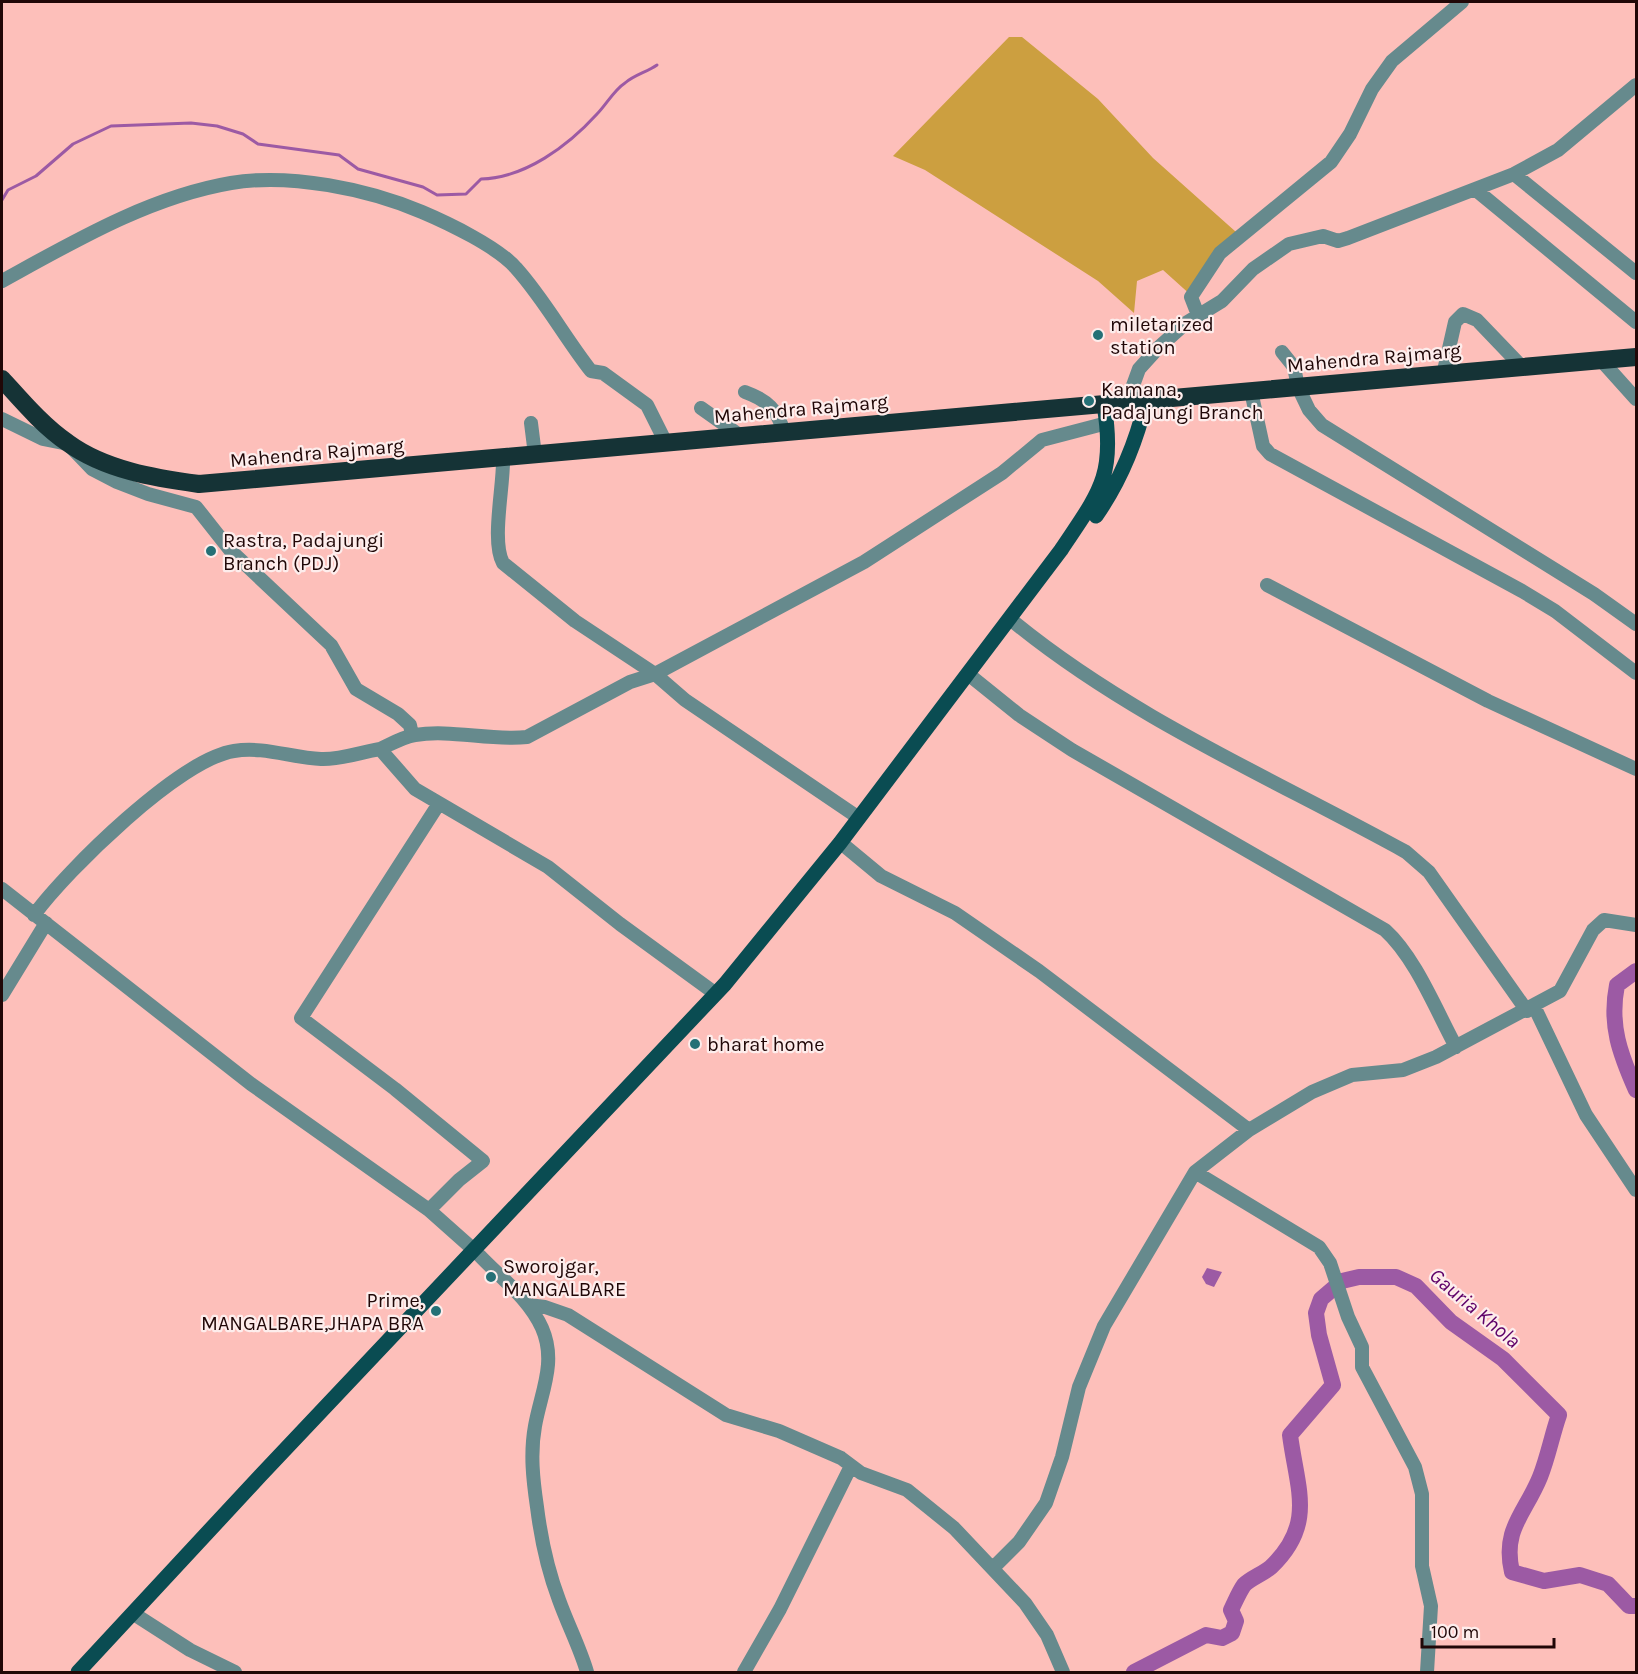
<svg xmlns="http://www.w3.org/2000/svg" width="1638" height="1674" font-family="Karla,sans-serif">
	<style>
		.green { fill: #cc9f40 }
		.water { fill: #9c5aa4 }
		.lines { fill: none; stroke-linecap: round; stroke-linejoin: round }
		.stream { stroke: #9c5aa4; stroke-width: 3 }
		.river { stroke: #9c5aa4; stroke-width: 16 }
		.minor { stroke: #668a8d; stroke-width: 14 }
		.major { stroke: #0a4c52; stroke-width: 15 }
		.highway { stroke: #153336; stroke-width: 18 }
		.poi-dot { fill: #257076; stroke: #fdedec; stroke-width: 2 }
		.labels { text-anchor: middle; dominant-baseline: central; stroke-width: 4.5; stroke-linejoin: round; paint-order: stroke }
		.poi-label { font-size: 20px; fill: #200707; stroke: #fdedec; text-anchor: start }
		.street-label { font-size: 20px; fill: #200707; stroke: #fdedec }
		.water-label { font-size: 21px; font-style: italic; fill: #5e0168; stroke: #fdedec }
	</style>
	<rect width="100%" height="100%" fill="#fdbfba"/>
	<path class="green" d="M1009,37H1022L1098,99L1153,158L1236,232L1193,297L1163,270L1137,281L1134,313L1098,281L925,170L893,156Z"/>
	<path class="water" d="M1207,1268L1222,1272L1214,1287L1206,1284L1202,1277Z"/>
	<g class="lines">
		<path class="stream" d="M2,200L8,190L36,176L73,144L111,126L191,123L217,126L243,134L258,144L339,155L358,169L423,187L437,195L466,194L481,179C525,178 568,146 597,114C606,105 614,90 625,83C634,75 647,72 657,65"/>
		<path class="river" d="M1636,971L1617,985C1609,1025 1620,1054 1636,1090
			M1134,1672L1206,1635L1222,1638L1232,1633L1236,1621L1231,1610C1235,1602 1239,1592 1244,1585C1251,1578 1263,1574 1271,1567C1316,1524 1297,1489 1290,1435L1333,1385L1319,1335L1316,1313L1321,1299L1342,1281L1359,1277H1396L1416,1286L1451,1322L1503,1359L1559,1415C1552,1435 1548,1457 1540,1477C1525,1514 1502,1529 1512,1572L1544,1581L1580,1575L1608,1584L1629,1606H1636"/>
		<path class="minor" d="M1514,174L1636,273
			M1476,190L1636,322
			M2,281C73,242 149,197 231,183C290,173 368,189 422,212C448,223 498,247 516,268C544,299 565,338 591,371L603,373L647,405L666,443
			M1198,315L1191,297L1220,253L1331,162L1350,134L1372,89L1392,61L1462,2
			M1282,352L1294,367L1298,387L1309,410L1322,425L1594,594L1636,624
			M1601,360L1636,399
			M1443,375L1455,322L1463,314L1477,320L1522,367
			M1251,391L1263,446L1270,454L1522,591L1555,611L1636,673
			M745,392C767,400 778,410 784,433
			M1127,402L1139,369L1158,348L1186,323L1222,301L1253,269L1289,244L1323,236L1338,241L1348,238L1514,174L1558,150L1636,85
			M701,408L742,437
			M2,419L43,439L68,444L92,469L117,482L148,494L196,507L230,550L331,645L356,689L398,714L410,725L412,735
			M531,423L535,455
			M503,458C504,485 491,541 503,563L575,621L655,674L630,682L527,737C490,741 451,729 415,735C403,737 391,744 380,749L415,789L548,867L620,924L716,994
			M1267,585L1488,701L1636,769
			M1015,623C1133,719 1274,779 1406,852L1429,872L1527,1011
			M973,678L1019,715L1072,750L1385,930C1415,957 1436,1010 1456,1047
			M859,818L685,700L655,674L864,562L1002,473L1042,440L1107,423
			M846,847L881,876L955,913L1039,971L1249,1130
			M2,889L251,1084L429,1210L474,1250
			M34,915C67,870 180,759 234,751C264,746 292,758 321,759C340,760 361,752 380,749
			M2,995L46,923
			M1534,1006L1586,1115L1636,1190
			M1195,1172L1319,1247L1330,1263L1348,1317L1362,1347V1367L1415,1467L1422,1494V1566L1431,1606L1427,1672
			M429,1210L459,1180L483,1161L395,1089L301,1018L438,805
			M480,1256C501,1278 529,1299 542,1328C557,1362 541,1392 535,1426C530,1453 533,1480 537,1507C541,1539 548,1571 559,1600C568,1625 580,1648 587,1672
			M528,1305L545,1307L568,1315L726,1415L779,1431L841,1458L861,1473L907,1490L954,1528L1025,1603L1047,1635L1063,1672
			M993,1568L1019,1542L1046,1503L1062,1457L1079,1387L1104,1326L1195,1172L1249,1130L1312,1092L1352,1075L1403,1070L1436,1057L1560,991L1593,930L1604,920L1636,925
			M134,1614L190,1650L235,1672
			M744,1672L780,1609L851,1466"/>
		<path class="major" d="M1096,516C1121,480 1136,443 1146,401
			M78,1672L260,1476L725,984L840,843L1061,550C1099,493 1116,476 1104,405"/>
		<path class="highway" d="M2,379C22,401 43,426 68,443C105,470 155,478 199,484L1636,357"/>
	</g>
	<g class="poi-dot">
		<circle cx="1098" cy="335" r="6"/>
		<circle cx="1089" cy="401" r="6"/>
		<circle cx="211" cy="551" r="6"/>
		<circle cx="695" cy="1044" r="6"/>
		<circle cx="491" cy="1277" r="6"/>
		<circle cx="436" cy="1311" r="6"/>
	</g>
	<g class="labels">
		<g class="poi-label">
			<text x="1110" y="324">miletarized<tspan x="1110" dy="23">station</tspan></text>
			<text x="1101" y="389">Kamana,<tspan x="1101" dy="23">Padajungi Branch</tspan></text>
			<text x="223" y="540">Rastra, Padajungi<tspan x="223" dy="23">Branch (PDJ)</tspan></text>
			<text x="707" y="1044">bharat home</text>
			<text x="503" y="1266">Sworojgar,<tspan x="503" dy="23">MANGALBARE</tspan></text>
			<text x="424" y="1300" text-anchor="end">Prime,<tspan x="424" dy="23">MANGALBARE,JHAPA BRA</tspan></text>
		</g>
		<g class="street-label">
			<text transform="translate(1374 358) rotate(-5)">Mahendra Rajmarg</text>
			<text transform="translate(801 409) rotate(-5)">Mahendra Rajmarg</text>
			<text transform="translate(317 453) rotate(-5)">Mahendra Rajmarg</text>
		</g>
		<g class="water-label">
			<text transform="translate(1475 1308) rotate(40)">Gauria Khola</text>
		</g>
	</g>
	<rect width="1638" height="1674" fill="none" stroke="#200707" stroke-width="6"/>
	<path d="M1422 1638v9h132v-9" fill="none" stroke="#200707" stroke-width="3"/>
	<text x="1431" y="1638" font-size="18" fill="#200707" stroke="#fdedec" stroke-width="4.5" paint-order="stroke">100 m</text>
</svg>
